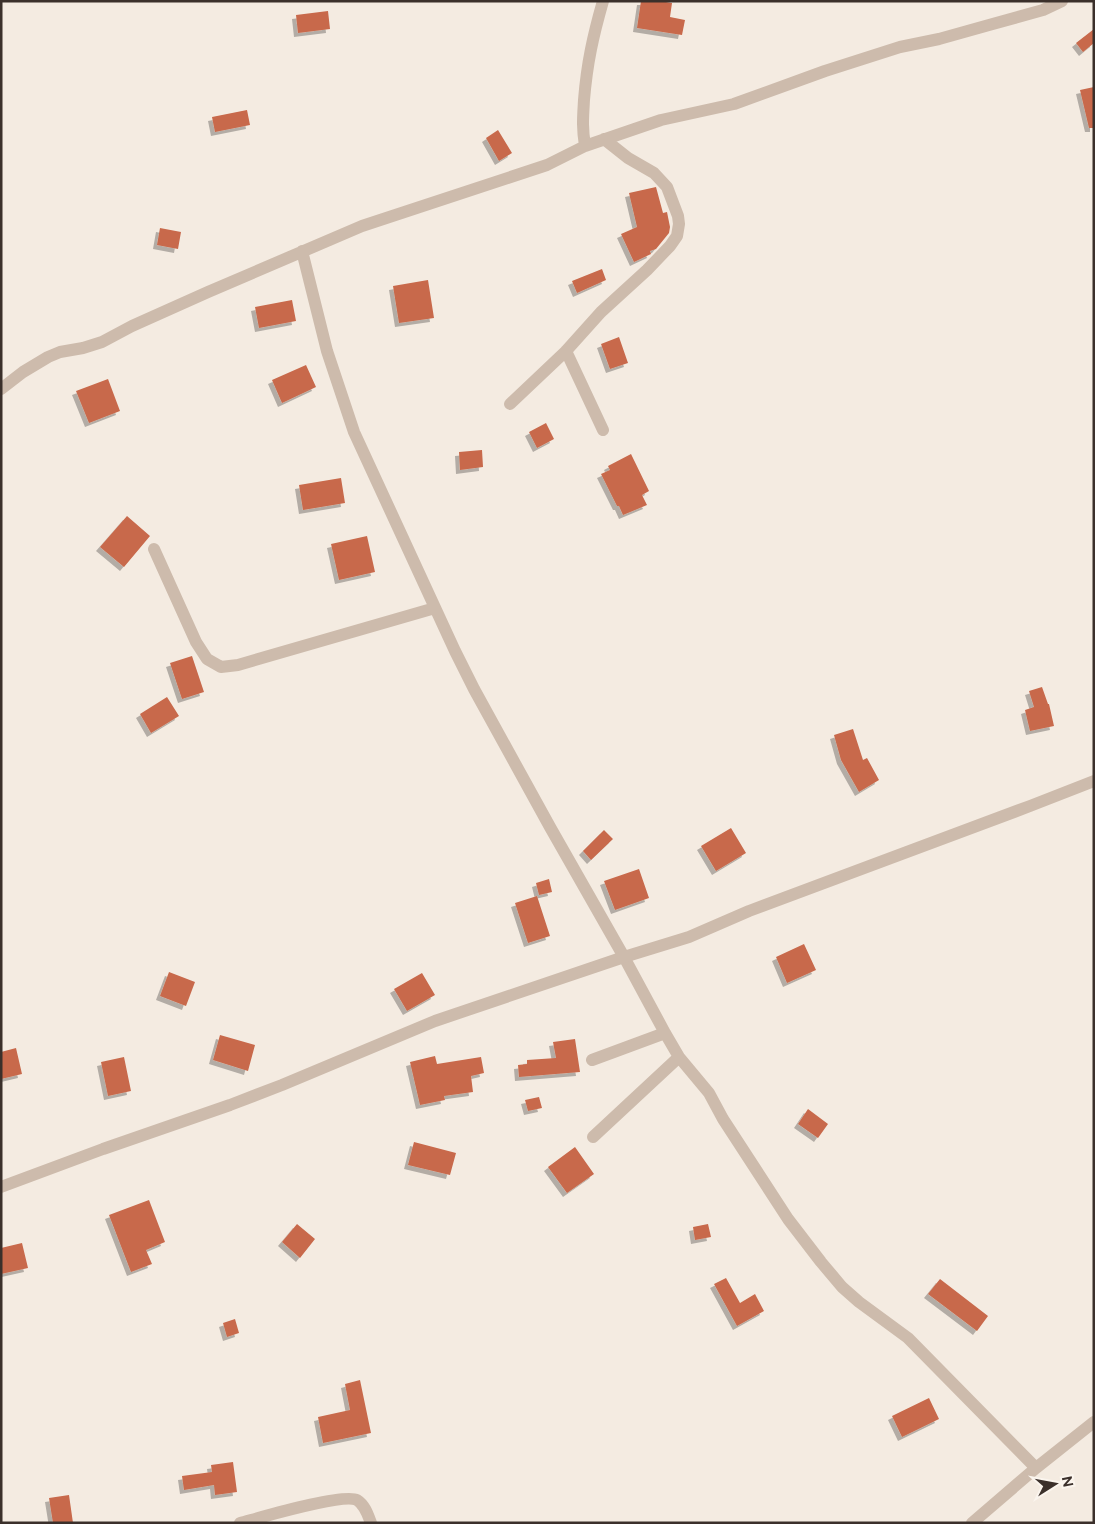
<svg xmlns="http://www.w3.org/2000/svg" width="1095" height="1524" font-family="Raleway,sans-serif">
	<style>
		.building { fill: #c8694b; filter: url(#shadow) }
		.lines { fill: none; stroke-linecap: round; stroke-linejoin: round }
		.minor { stroke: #cdbbac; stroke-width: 12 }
		.tertiary { stroke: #cdbbac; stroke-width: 12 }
	</style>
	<defs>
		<filter id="shadow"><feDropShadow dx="-4" dy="4" stdDeviation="0" flood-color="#0004"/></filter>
	</defs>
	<rect width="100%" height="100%" fill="#f4ebe1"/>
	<path class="building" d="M641,1H660L672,3L670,17L685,20L682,35L637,28Z
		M328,11L330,29L298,33L296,15Z
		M1094,29V43L1083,52L1076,43Z
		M1094,87V128H1089L1080,90Z
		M247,110L250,125L215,132L212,117Z
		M498,130L512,153L499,161L486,138Z
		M656,187L663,213L667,212L670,227L669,233L656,249L650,251L651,254L634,262L621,234L637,227L629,193Z
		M160,228L181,232L178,249L157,245Z
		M602,269L606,280L577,293L572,281Z
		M428,280L434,318L399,323L393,286Z
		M292,300L296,321L259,328L255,307Z
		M619,337L628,363L610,369L601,344Z
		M306,365L316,387L282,403L272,380Z
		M108,379L120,411L89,423L76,391Z
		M546,423L554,439L537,448L529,432Z
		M482,450L483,467L460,470L459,452Z
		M631,454L649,491L642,495L647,505L623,515L619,506H617L601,474L610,470L608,466Z
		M341,478L345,503L303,510L299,485Z
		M127,516L150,536L124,567L100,547Z
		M367,536L375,572L339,580L331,544Z
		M192,656L204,692L182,699L170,663Z
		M1042,687L1048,704H1049L1054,726L1030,731L1025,710L1034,707L1029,691Z
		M167,697L179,716L151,733L140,714Z
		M853,729L863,760L867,758L879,780L859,792L841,760L834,735Z
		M731,828L746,853L716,871L701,846Z
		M604,830L613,839L591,860L583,851Z
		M639,869L649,898L615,910L604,881Z
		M549,879L552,892L539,895L536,883Z
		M537,896L550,936L528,943L515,903Z
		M804,944L816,970L787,983L776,957Z
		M169,972L195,982L186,1006L160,996Z
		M422,973L435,995L407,1011L394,989Z
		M220,1035L255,1045L248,1071L213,1060Z
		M575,1039L580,1072L519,1077L518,1065L527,1064V1060L556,1058L553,1042Z
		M16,1048L22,1074L1,1079V1052Z
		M435,1056L437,1064L481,1057L484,1073L471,1076L473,1092L444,1096L445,1100L420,1105L410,1062Z
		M124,1057L131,1091L108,1096L101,1062Z
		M539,1097L542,1108L528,1111L525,1100Z
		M808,1109L828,1124L818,1138L798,1124Z
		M414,1142L456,1153L450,1175L408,1165Z
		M575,1147L594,1174L567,1193L548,1167Z
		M149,1200L165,1242L146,1250L152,1264L131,1272L109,1215Z
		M297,1224L315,1239L300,1258L282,1242Z
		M708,1224L711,1237L695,1240L693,1227Z
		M22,1243L28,1268L1,1274V1248Z
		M726,1278L740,1303L755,1294L764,1311L737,1326L714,1284Z
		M940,1279L988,1316L977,1331L928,1294Z
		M235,1319L239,1333L227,1337L223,1323Z
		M360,1380L371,1433L323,1443L318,1417L350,1410L345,1384Z
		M929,1398L939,1419L902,1437L892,1416Z
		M233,1462L237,1492L215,1495L214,1485L184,1490L182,1476L212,1472L211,1465Z
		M69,1495L73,1523H53L49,1498Z"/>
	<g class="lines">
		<path class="minor" d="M585,146C582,128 583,117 584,100C587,63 593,36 603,1
			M302,251L327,351L354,432L455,651L474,689L550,827L624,957L665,1033L679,1057L709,1093L723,1119L788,1219L821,1262L842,1287L859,1302L908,1338L1036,1468
			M566,351L603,430
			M1,389L23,372L48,357L60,352L83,348L102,342L132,326L208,292L362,226L547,165L585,146L661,120L734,104L825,71L900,47L939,39L989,25L1043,10L1062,1
			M510,404L566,351L601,312L647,270L670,246L677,236L679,224L678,216L667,187L654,173L628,158L604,139
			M154,549L196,642L207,659L221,667L238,665L435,608
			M592,1060L665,1033
			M593,1137L679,1057
			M240,1523C259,1518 343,1493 357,1500C365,1505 368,1515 371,1523
			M972,1523L1036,1468L1094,1422"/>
		<path class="tertiary" d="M1,1187L103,1149L230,1105L282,1085L435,1021L624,957L689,937L749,911L1030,806L1094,781"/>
	</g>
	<rect width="1095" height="1524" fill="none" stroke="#3b302b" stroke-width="5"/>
	<g transform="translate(1055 1484) rotate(79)" stroke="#fbf5ee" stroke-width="4" paint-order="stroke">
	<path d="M0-4L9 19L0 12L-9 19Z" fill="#3b302b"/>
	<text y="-8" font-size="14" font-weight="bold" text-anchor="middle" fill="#3b302b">N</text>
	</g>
</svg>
